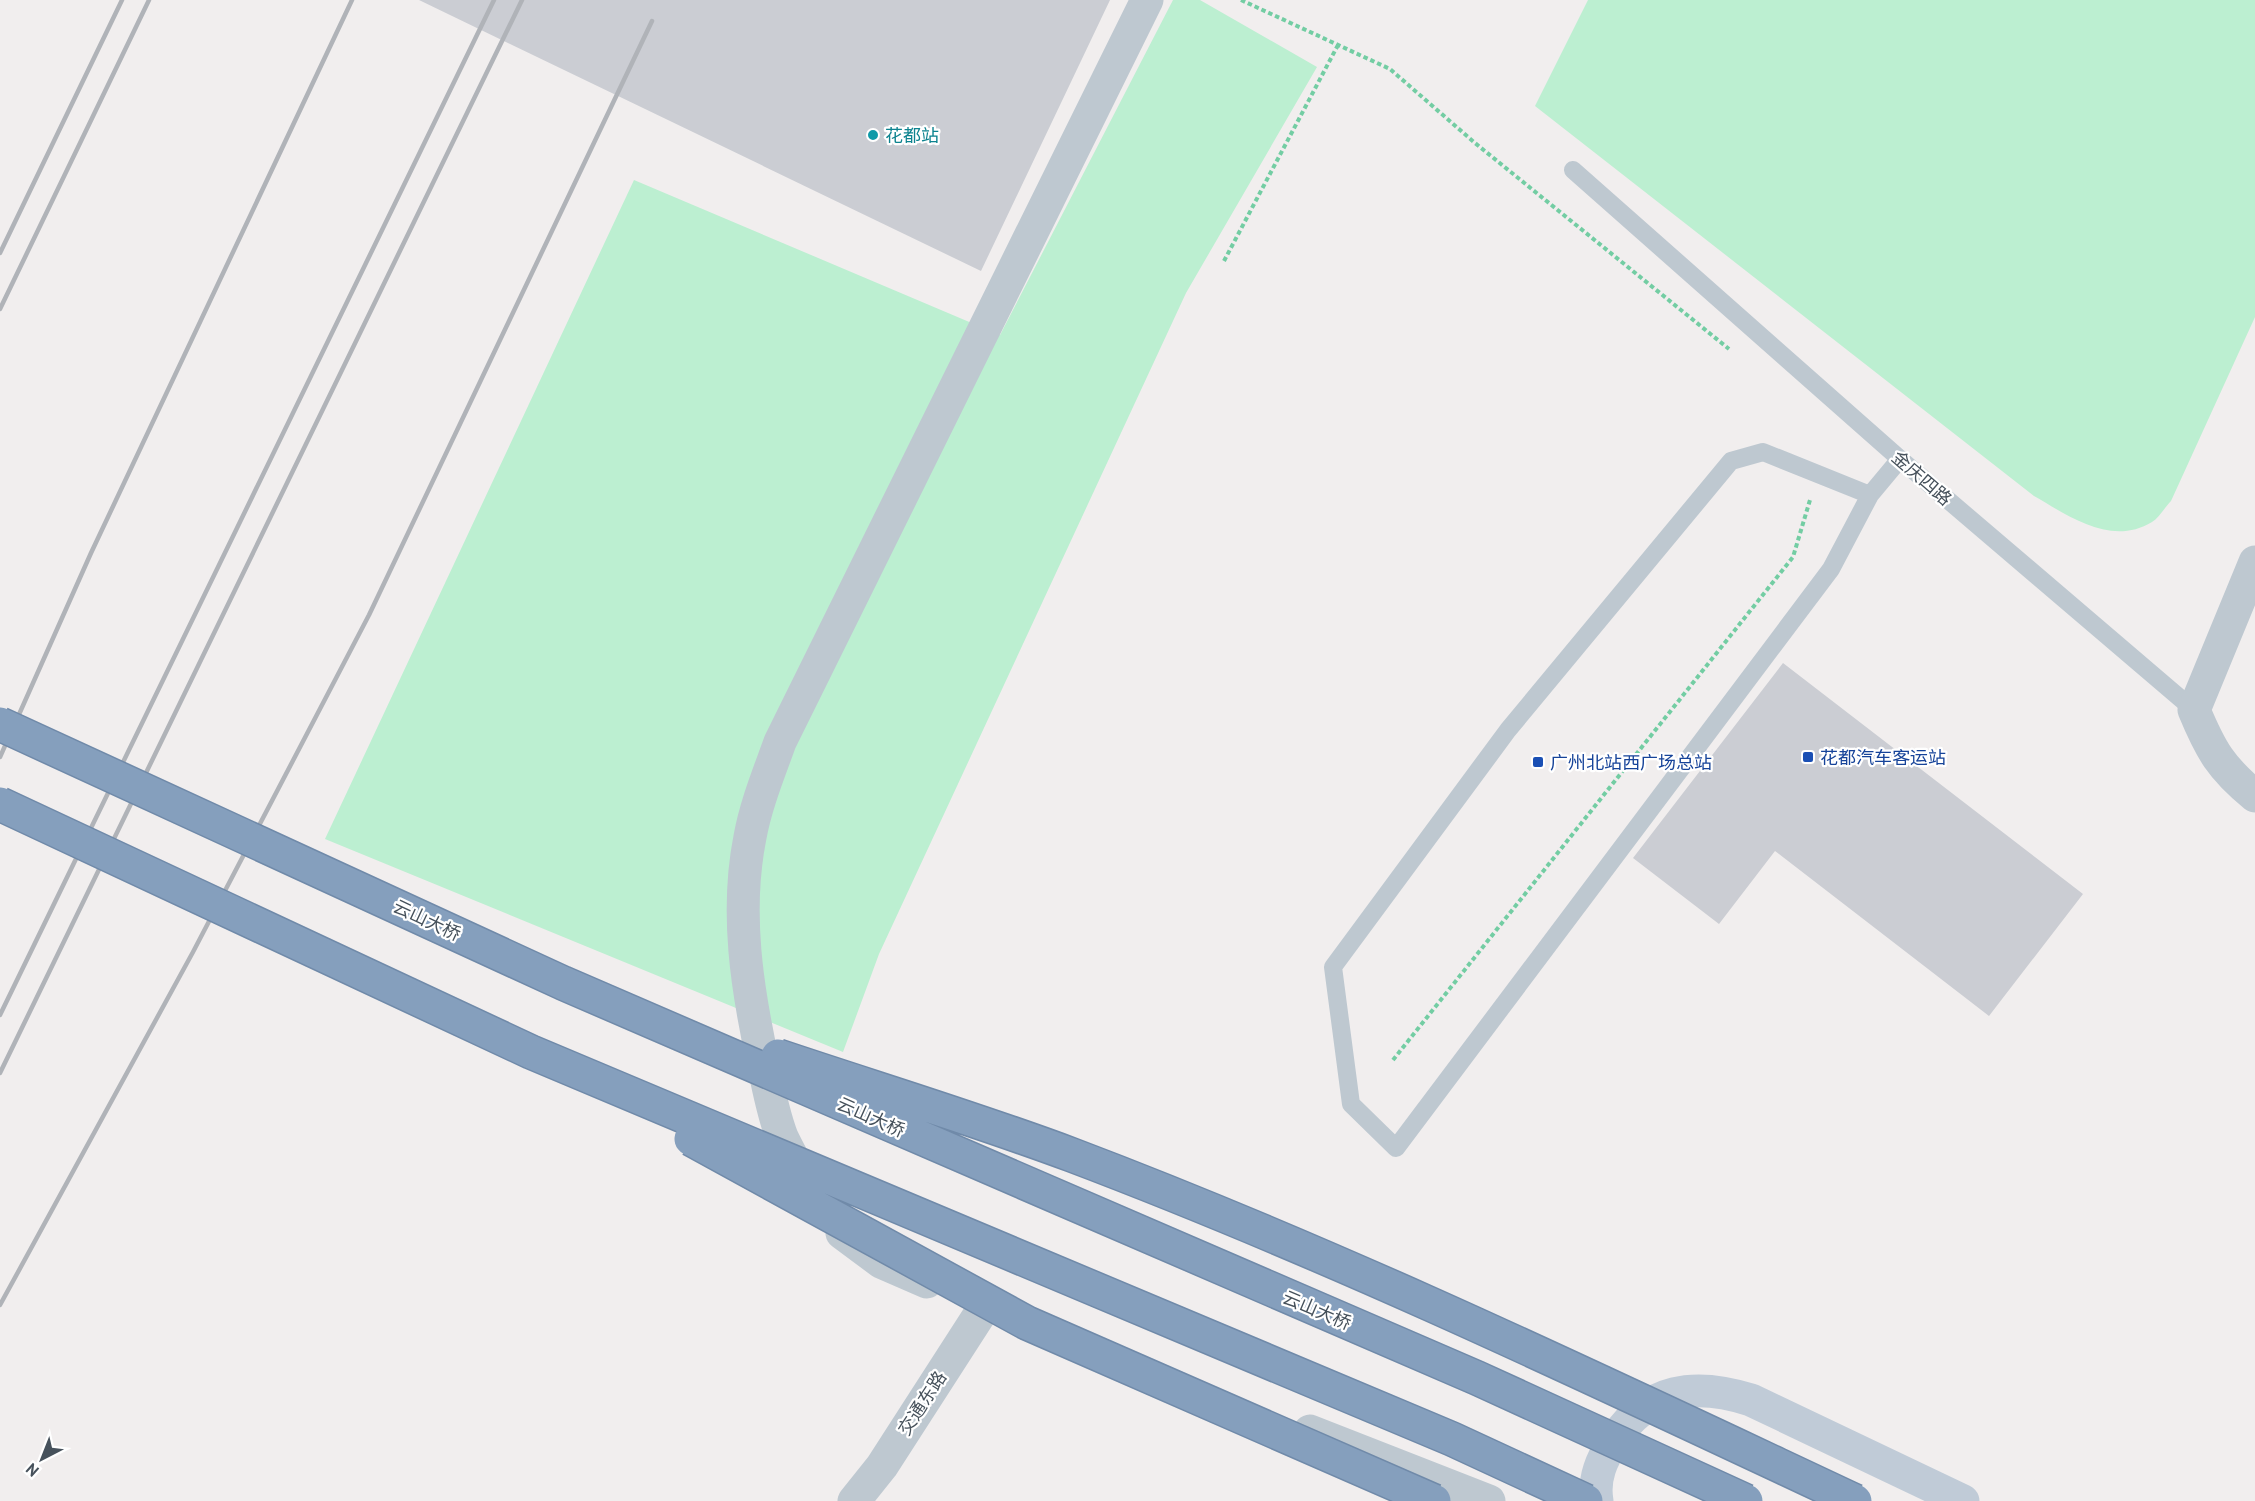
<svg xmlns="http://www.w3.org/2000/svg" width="2255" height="1501" font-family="'PT Sans','Noto Sans SC',sans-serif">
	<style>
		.green { fill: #bcefd1 }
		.building { fill: #cbcdd3 }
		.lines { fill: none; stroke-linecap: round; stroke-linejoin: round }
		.path { stroke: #73cda3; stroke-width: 4; stroke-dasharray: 4.5 3; stroke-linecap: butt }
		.lane { stroke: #bec8d0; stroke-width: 18 }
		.street { stroke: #bec8d0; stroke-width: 33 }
		.secondary { stroke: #c0cbd7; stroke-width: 33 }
		.rail { stroke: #b0b3b8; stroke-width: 4.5 }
		.highway-bridge-casing { stroke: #708aa9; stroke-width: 36; stroke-linecap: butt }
		.highway-bridge { stroke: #859fbd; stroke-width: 33 }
		.culture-dot { fill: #0f9aa8; stroke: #fff; stroke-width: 2 }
		.transit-dot { fill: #1a4fb4; stroke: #fff; stroke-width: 2 }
		.labels { text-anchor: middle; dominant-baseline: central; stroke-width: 4.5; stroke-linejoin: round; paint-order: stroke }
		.culture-label { font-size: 18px; fill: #0d838f; stroke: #fff; text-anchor: start }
		.street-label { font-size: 18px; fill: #46515b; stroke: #fff }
		.transit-label { font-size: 18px; fill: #164399; stroke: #fff; text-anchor: start }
	</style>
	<rect width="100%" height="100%" fill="#f1eeee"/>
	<path class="green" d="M1173,0H1200L1317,67L1186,293L879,954L843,1052L325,839L634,180L1000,335Z
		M1588,0H2255V317L2171,501C2165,507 2159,518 2152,522C2111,547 2069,516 2034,496L1535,106Z"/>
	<path class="building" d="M419,0H1110L981,271Z
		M1783,663L2083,894L1989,1016L1775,851L1719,924L1633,858Z"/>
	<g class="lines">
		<path class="path" d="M1241,0L1390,69L1475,143L1729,349
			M1224,261L1338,45
			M1393,1060L1793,557L1810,500"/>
		<path class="lane" d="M1573,170L1900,459L2194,710
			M1870,495L1763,452L1731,461L1508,730L1333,967L1351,1104L1396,1148L1831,569L1870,495L1900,459"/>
		<path class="street" d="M2255,562L2194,710C2211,751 2221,768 2255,796
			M805,1182C798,1167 789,1152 782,1137C773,1114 768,1087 763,1062C747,989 735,912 750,837C756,804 769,773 780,742L1147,0
			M842,1233L881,1262L927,1282
			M1310,1431L1489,1501
			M854,1501L882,1466L987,1303"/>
		<path class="secondary" d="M1597,1501C1593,1478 1602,1459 1614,1440C1649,1388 1694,1382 1751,1400L1963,1501"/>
		<path class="rail" d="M0,253L122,0
			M0,309L149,0
			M0,757L91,553L352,0
			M0,1015L494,0
			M0,1073L522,0
			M0,1305L193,952L369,615L652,21"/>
		<g class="highway-bridge-casing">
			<path id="highway-bridge" d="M0,724L563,983L1477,1378L1746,1501
				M0,804L531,1052L1452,1439L1586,1501
				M778,1056C876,1089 976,1119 1072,1155C1339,1256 1597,1380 1855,1501
				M691,1139L1027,1323L1434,1501"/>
		</g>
		<use href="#highway-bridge" class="highway-bridge"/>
	</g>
	<circle class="culture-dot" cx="873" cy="135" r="6"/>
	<g class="transit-dot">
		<rect x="1802" y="751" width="12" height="12" rx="3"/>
		<rect x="1532" y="756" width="12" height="12" rx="3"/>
	</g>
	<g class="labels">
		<g class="culture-label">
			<text x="885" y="135">花都站</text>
		</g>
		<g class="street-label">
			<text transform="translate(1922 478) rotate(41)">金庆四路</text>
			<text transform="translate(427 920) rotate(25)">云山大桥</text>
			<text transform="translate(871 1117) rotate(24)">云山大桥</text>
			<text transform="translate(1317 1310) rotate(23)">云山大桥</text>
			<text transform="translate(922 1403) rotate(-57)">交通东路</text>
		</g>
		<g class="transit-label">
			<text x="1820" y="757">花都汽车客运站</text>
			<text x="1550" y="762">广州北站西广场总站</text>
		</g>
	</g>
	<g transform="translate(42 1459) rotate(222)" stroke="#ffffff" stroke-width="4.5" paint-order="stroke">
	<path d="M0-4.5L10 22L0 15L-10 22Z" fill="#46515b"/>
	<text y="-9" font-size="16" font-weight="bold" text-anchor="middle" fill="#46515b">N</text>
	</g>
</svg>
